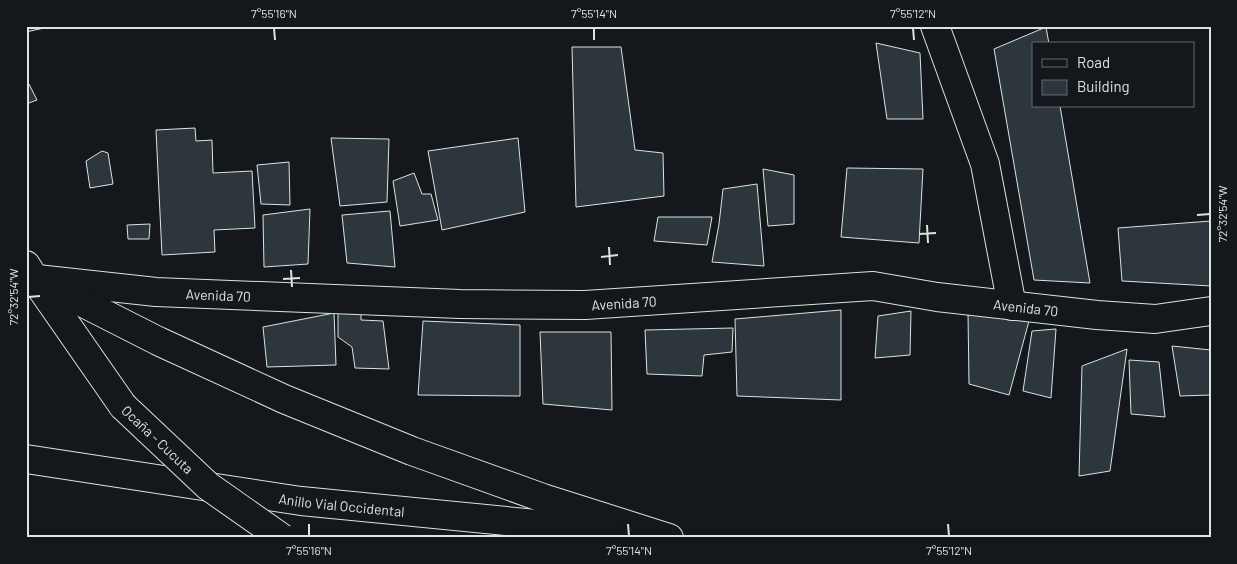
<svg xmlns="http://www.w3.org/2000/svg" width="1237" height="564" font-family="Barlow,sans-serif">
	<style>
		.building { fill: #2c363c; stroke: #d8e6dc }
		.lines { fill: none; stroke-linecap: round; stroke-linejoin: round }
		.minor-casing { stroke: #d8e6dc; stroke-width: 30 }
		.primary-casing { stroke: #d8e6dc; stroke-width: 30 }
		.trunk-casing { stroke: #d8e6dc; stroke-width: 30 }
		.minor { stroke: #14181c; stroke-width: 28 }
		.primary { stroke: #14181c; stroke-width: 28 }
		.trunk { stroke: #14181c; stroke-width: 28 }
		.primary-bridge-casing { stroke: #d8e6dc; stroke-width: 30; stroke-linecap: butt }
		.primary-bridge { stroke: #14181c; stroke-width: 28 }
		.ticks { fill: none; stroke: #d8e6dc; stroke-width: 2 }
		.labels { text-anchor: middle; dominant-baseline: central; stroke-width: 4; stroke-linejoin: round; paint-order: stroke }
		.street-label { font-size: 14px; fill: #d8e6dc; stroke: #14181c }
		.neatline { fill: none; stroke: #d8e6dc; stroke-width: 2 }
		.ticks-label { font-size: 12px; text-anchor: middle; fill: #d8e6dc }
	</style>
	<rect width="100%" height="100%" fill="#14181c"/>
	<path class="building" d="M26,26H53L26,32Z
		M1046,27L1049,44H1033V106H1060L1090,283L1034,280L994,49Z
		M876,43L920,53L923,119H887Z
		M572,47H621L635,150L663,153L664,196L576,207Z
		M29,84L37,100L26,104V85Z
		M195,128L196,141L212,140L213,173L252,171L255,228L214,230L215,252L162,255L156,130Z
		M331,138L389,139L387,202L340,206Z
		M518,138L525,212L442,230L428,151Z
		M102,151L108,153L113,184L90,188L86,161Z
		M289,162L290,205L261,204L257,165Z
		M847,168L923,169L919,243L841,237Z
		M763,169L794,175V224L768,226Z
		M414,173L422,194H431L438,220L400,226L393,181Z
		M757,184L764,266L712,262L719,224L723,189Z
		M310,209L308,264L264,267L263,215Z
		M390,211L395,267L347,263L342,215Z
		M658,217H712L707,245L654,241Z
		M1211,221V286L1122,281L1118,228Z
		M150,224L149,239H128L127,225Z
		M841,310V400L737,396L735,319Z
		M361,311V320L383,321L389,369L355,368L352,347L338,337V313Z
		M911,311L910,355L875,358L878,316Z
		M334,313L336,365L267,367L263,327Z
		M968,314L1029,321L1009,395L969,384Z
		M423,321L520,325V396L418,395Z
		M733,328L732,352L704,355L702,376L647,374L645,330Z
		M1056,329L1051,398L1023,391L1032,331Z
		M540,332H611L612,410L543,404Z
		M1172,346L1211,350V395L1180,396Z
		M1127,349L1110,471L1079,476L1082,366Z
		M1129,360L1159,362L1165,417L1131,414Z"/>
	<g class="lines">
		<g class="minor-casing">
			<g id="minor">
				<path d="M935,26L985,164L1012,306"/>
				<path id="s1" d="M37,279L156,292L460,304L585,305L873,286L937,297L1097,315L1155,319L1211,311"/>
			</g>
		</g>
		<g class="primary-casing">
			<path id="primary" d="M26,265L34,278L123,406"/>
		</g>
		<g class="trunk-casing">
			<g id="trunk">
				<path d="M34,278L158,341L284,399L412,451L543,498L669,538"/>
				<path id="s2" d="M26,459L301,501L608,531"/>
			</g>
		</g>
		<use href="#minor" class="minor"/>
		<use href="#primary" class="primary"/>
		<use href="#trunk" class="trunk"/>
		<g class="primary-bridge-casing">
			<g id="primary-bridge">
				<path id="s3" d="M123,406L208,486L282,538"/>
			</g>
		</g>
		<use href="#primary-bridge" class="primary-bridge"/>
	</g>
	<path class="ticks" d="M274,28L275,40M594,28V40M913,28L914,40M1197,215L1210,214M927,225L928,243M919,234L936,233M609,247L610,265M601,257L618,255M291,270L292,287M283,279L300,278M28,297L40,296M309,524V536M628,524L629,536M948,524L949,536"/>
	<g class="labels">
		<g class="street-label">
			<text stroke="none"><textPath href="#s1" startOffset="182">Avenida 70</textPath></text>
			<text stroke="none"><textPath href="#s1" startOffset="588">Avenida 70</textPath></text>
			<text stroke="none"><textPath href="#s1" startOffset="992">Avenida 70</textPath></text>
			<text stroke="none"><textPath href="#s3" startOffset="48">Ocaña - Cucuta</textPath></text>
			<text stroke="none"><textPath href="#s2" startOffset="319">Anillo Vial Occidental</textPath></text>
		</g>
	</g>
	<rect width="1237" height="564" fill="none" stroke="#14181c" stroke-width="55"/>
	<rect x="1032" y="42" width="162" height="65" fill="#14181c" stroke="#626a69"/>
	<rect x="1042" y="59" width="25" height="8" fill="#14181c" stroke="#626a69"/>
	<text x="1077" y="68" font-size="15" fill="#d8e6dc">Road</text>
	<rect x="1042" y="80" width="25" height="15" fill="#2c363c" stroke="#626a69"/>
	<text x="1077" y="92" font-size="15" fill="#d8e6dc">Building</text>
	<rect x="28" y="28" width="1182" height="508" class="neatline"/>
	<g class="ticks-label">
		<text x="274" y="18">7°55'16"N</text>
		<text x="594" y="18">7°55'14"N</text>
		<text x="913" y="18">7°55'12"N</text>
		<text transform="translate(1223 214) rotate(-90)" y="4">72°32'54"W</text>
		<text transform="translate(14 297) rotate(-90)" y="4">72°32'54"W</text>
		<text x="309" y="555">7°55'16"N</text>
		<text x="629" y="555">7°55'14"N</text>
		<text x="949" y="555">7°55'12"N</text>
	</g>
</svg>
